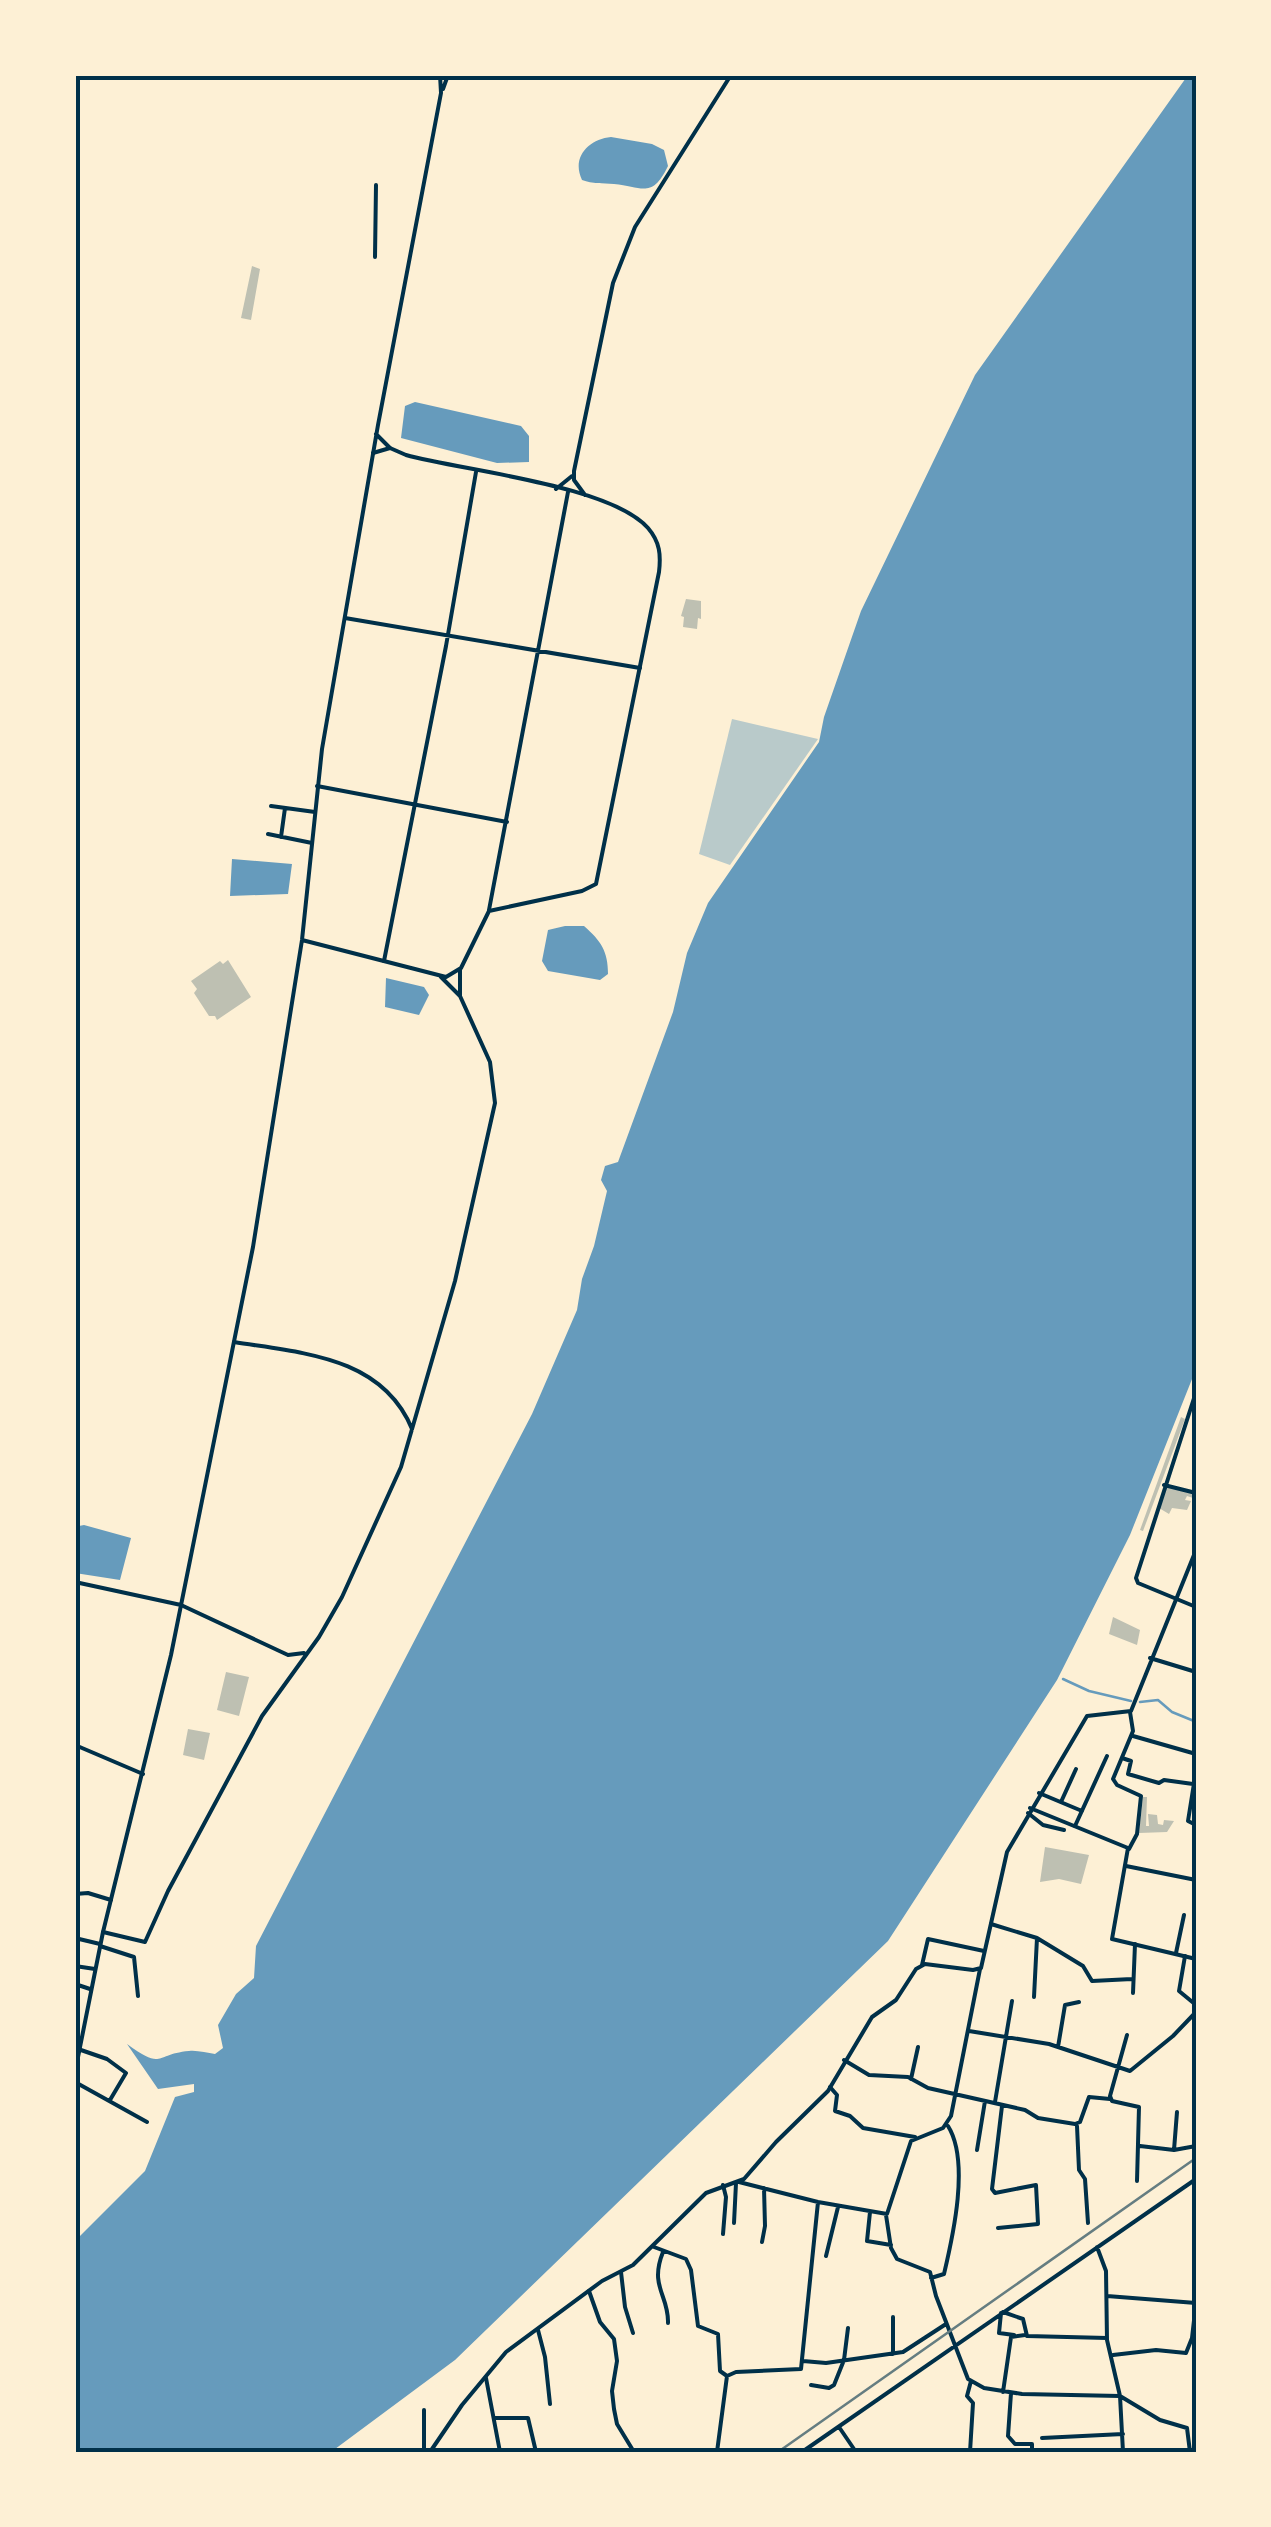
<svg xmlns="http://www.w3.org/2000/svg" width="1271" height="2527" font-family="'Golos Text',sans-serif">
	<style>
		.green { fill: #b9caca }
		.water { fill: #669bbc }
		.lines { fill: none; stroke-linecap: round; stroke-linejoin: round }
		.stream { stroke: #669bbc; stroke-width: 2.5 }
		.building { fill: #bec0b2 }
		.minor { stroke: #003049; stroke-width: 4 }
		.tertiary { stroke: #003049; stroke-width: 4 }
		.rail { stroke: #657d81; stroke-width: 2.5 }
		.neatline { fill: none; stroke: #003049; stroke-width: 4 }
	</style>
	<rect width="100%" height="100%" fill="#fdf0d5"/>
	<path class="green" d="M732,719L818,739L730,865L699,854Z"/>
	<path class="water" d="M1188,75H1196V1369L1130,1535L1057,1680L888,1941L455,2360L331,2452H75V2241L145,2171L175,2097L194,2092V2084L158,2089L127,2044C164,2071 154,2054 189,2051C197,2050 207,2053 215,2054L223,2048L218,2025L236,1994L254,1978L256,1946L532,1414L577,1310L582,1279L594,1246L607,1191L601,1180L605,1166L618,1162L673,1012L687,953L708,903L819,742L824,717L861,611L975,375Z
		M611,137L652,144L664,150L668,166C652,199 643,187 614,184C602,183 593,184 582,180C571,157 589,139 611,137Z
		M415,402L521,426L529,436V462L497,463L401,438L405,406Z
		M232,859L292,864L288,894L230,896Z
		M565,926H584C601,941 608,951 608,974L600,980L548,971L542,961L548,930Z
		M386,978L424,987L429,995L419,1015L385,1007Z
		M84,1525L131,1538L120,1580L75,1573V1538L79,1526Z"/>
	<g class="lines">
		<path class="stream" d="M1063,1679L1089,1691L1131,1701
			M1140,1702L1158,1700L1172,1712L1194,1721L1196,1726"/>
	</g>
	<path class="building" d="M252,266L260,269L251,320L241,318Z
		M686,599L701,601V619L698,618L697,629L683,627L684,617L681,616Z
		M228,960L251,997L217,1020L215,1016H209L194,993L197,989L191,981L220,961L223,964Z
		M1181,1417L1185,1419L1143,1531L1140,1530Z
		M1167,1486L1196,1494V1499L1187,1496L1185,1500L1191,1501L1187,1510L1172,1508L1169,1514L1159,1508Z
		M1113,1617L1140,1630L1137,1645L1109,1634Z
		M226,1672L249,1677L239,1716L217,1710Z
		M188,1729L210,1733L204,1760L183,1755Z
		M1143,1797H1147L1146,1826H1149L1148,1814L1157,1815L1158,1824L1163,1825L1164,1820L1174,1821L1167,1832L1139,1833Z
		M1045,1847L1089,1855L1081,1884L1059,1879L1040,1882Z"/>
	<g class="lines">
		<path class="minor" d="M375,257L376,185
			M373,453L390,448
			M345,618L640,668
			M317,786L507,822
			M271,806L315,812
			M268,834L312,843
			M281,837L285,808
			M489,910L568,492
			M384,961L446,646L476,472
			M441,977L460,996
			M234,1342C301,1353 382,1356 412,1429
			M1196,1392L1136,1578L1138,1583L1196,1607
			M1164,1485L1196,1493
			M181,1605L288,1655L304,1653
			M1133,1736L1196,1754
			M75,1745L143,1774
			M1122,1758L1131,1761L1128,1774L1159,1783L1164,1780L1193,1784
			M1196,1771L1188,1821L1196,1825
			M1039,1793L1082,1811
			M1061,1802L1076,1769
			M1028,1813L1043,1825L1064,1830
			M1075,1826L1107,1756
			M1129,1849L1137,1834L1141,1796L1117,1785L1113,1779L1133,1731L1130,1712
			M1126,1866L1196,1880
			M75,1894L88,1893L111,1900
			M991,1924L1037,1938L1034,1997
			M103,1932L145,1942L168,1891L262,1716L319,1637L342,1597L401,1467L455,1281L495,1103L490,1062L460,996V970
			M75,1938L100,1944
			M1037,1938L1083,1966L1092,1981L1132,1979
			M100,1946L134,1957L138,1996
			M1176,1953L1184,1915
			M1185,1956L1179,1991L1196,2005
			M922,1965L928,1939L984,1951
			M75,1966L95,1969
			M75,1984L90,1989
			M1133,1993L1135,1944
			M969,2031L1049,2044L1130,2071L1173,2036L1196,2012
			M1127,2035L1110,2096L1112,2101L1139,2107L1137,2181
			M1058,2047L1065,2005L1079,2002
			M78,2049L107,2059L126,2073L110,2100
			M844,2060L869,2075L908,2077L928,2088L1025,2110L1038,2118L1075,2124L1080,2122L1089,2097L1110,2099
			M911,2079L918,2047
			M75,2082L147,2122
			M830,2087L837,2095L835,2111L850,2116L863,2128L915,2137
			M995,2102L1012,2001
			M1177,2112L1174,2150L1196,2146
			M1077,2126L1079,2170L1085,2179L1088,2223
			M1140,2146L1174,2150
			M977,2150L985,2101
			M739,2182L818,2202L887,2214L911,2141L943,2128L951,2116L980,1969
			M870,2212L867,2241L891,2245
			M886,2215L891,2248L897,2259L930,2272L936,2296L968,2379L984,2388L1022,2394L1120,2396L1160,2420L1187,2428L1190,2452
			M734,2223L736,2183
			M998,2228L1038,2224L1036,2185L995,2193L992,2189L1002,2106
			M723,2234L726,2197L723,2185
			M762,2242L765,2226L764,2188
			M654,2247L686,2259L691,2270L698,2326L718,2334L720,2371L727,2376L717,2452
			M1097,2247L1106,2271L1107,2340L1120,2396L1123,2452
			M663,2252C649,2287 669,2295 668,2323
			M826,2256L838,2207
			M621,2272L625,2307L633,2333
			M931,2278L944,2274C953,2236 970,2161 948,2126
			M589,2291L600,2322L614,2339L617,2361L612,2391L614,2409L617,2424L634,2452
			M1107,2296L1196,2303
			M1003,2312L1023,2319L1027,2336L1107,2338
			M1001,2313L999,2333L1014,2335
			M538,2330L545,2357L550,2404
			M893,2354V2317
			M1113,2355L1156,2350L1186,2353L1192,2338L1196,2303
			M803,2361L826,2363L903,2352L946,2324
			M727,2376L736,2372L801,2369L818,2202
			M486,2378L500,2452
			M811,2385L829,2388L834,2385L844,2360L848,2328
			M1003,2392L1011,2337L1025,2335
			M1011,2393L1008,2436L1015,2444H1032V2452
			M494,2418H528L536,2452
			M839,2427L856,2452
			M1042,2438L1123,2434
			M424,2452V2410
			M802,2452L1196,2179
			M970,2452L973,2403L967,2396L971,2381"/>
		<path class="tertiary" d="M443,89L448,75
			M556,489L572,476
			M585,495L574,480V471L613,283L635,227L731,75
			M302,940L446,977L461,968L489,911L582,891L596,884L659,572C661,555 660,542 648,528C610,485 464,471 406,455L390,448L376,434
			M75,1582L181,1605
			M1150,1658L1196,1672
			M1030,1808L1128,1848L1112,1939L1196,1959
			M75,2072L103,1932L171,1655L253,1247L302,940L322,749L378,425L441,93L440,75
			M430,2452L462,2405L506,2352L602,2281L633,2265L706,2193L744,2179L776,2142L828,2091L872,2017L896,2000L916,1969L925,1964L973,1970L981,1968L1007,1852L1087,1716L1131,1711L1196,1550"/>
		<path class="rail" d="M778,2452L1196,2158"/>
	</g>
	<rect width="1271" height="2527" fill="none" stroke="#fdf0d5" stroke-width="155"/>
	<rect x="78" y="78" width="1116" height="2372" class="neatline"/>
</svg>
